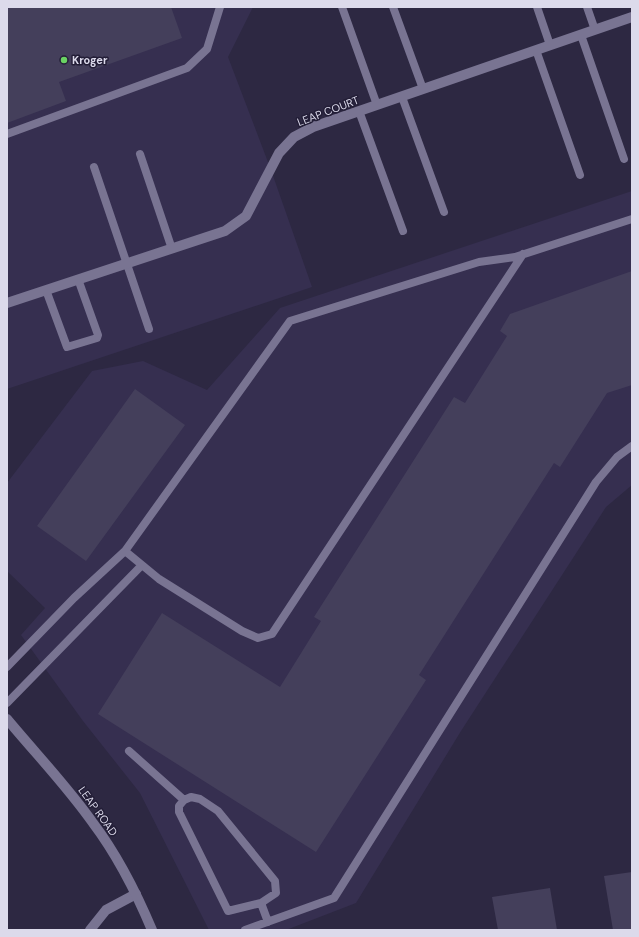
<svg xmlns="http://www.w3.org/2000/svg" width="639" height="937" font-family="'DM Sans',sans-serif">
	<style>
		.built { fill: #362f50 }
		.building { fill: #443f5b }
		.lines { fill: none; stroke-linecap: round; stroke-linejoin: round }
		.service { stroke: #797492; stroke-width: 8 }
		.minor { stroke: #797492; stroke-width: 10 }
		.tertiary { stroke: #797492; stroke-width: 10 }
		.poi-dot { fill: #6ad363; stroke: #231e37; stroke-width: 1.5 }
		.labels { text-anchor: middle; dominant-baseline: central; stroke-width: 3; stroke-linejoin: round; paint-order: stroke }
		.poi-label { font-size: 11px; font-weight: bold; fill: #dcdaeb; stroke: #231e37; text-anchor: start }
		.street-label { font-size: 11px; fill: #dcdaeb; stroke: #231e37 }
	</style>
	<rect width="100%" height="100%" fill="#2d2842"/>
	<path class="built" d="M7,7H253L228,57L271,170L312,287L7,389Z
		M632,191V485L606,507L461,731L356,903L286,930H209L140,793L83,721L21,635L45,608L7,571V483L92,371L143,361L207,390L280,308Z"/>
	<path class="building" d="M7,7H171L182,38L59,82L66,101L7,123Z
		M632,271V385L607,393L560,467L554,463L419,675L426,680L316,852L98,714L162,613L280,687L321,621L314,617L454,397L465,403L507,336L500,331L510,314Z
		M135,389L185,425L86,561L37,526Z
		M632,872V930H613L604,876Z
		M550,888L557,930H498L492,897Z"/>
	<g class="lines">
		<path class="service" d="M342,7L377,105
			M393,7L423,89
			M537,7L550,45
			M587,7L595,30
			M581,35L624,159
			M536,50L580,175
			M402,97L444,212
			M359,111L403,231
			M7,134L187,68L207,49L220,7
			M140,154L172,249
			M94,167L149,329
			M46,290L67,347L97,338L98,335L78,279
			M125,551L159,579L242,631L258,638L272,634L523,254
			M7,667L74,598L125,551L290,321L479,262L515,257L632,219
			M7,703L142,565
			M129,751L184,800
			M191,797L200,799L218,811L275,881L276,893L261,903L228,911L179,812V806L184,800Z
			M261,903L268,922
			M245,930L334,898L596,482L617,457L632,446"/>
		<path class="minor" d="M7,303L225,231L246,216L279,153L294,137L313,127L632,17
			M90,930L106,910L136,894"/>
		<path class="tertiary" d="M7,719C36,754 67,786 93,823C118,856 136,892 152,930"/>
	</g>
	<circle class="poi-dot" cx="64" cy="60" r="4"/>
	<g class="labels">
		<g class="poi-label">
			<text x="72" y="60">Kroger</text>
		</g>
		<g class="street-label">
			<text transform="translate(328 111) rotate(-21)">LEAP COURT</text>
			<text transform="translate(98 811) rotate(54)">LEAP ROAD</text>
		</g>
	</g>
	<rect width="639" height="937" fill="none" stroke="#dcdaeb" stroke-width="16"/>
</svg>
